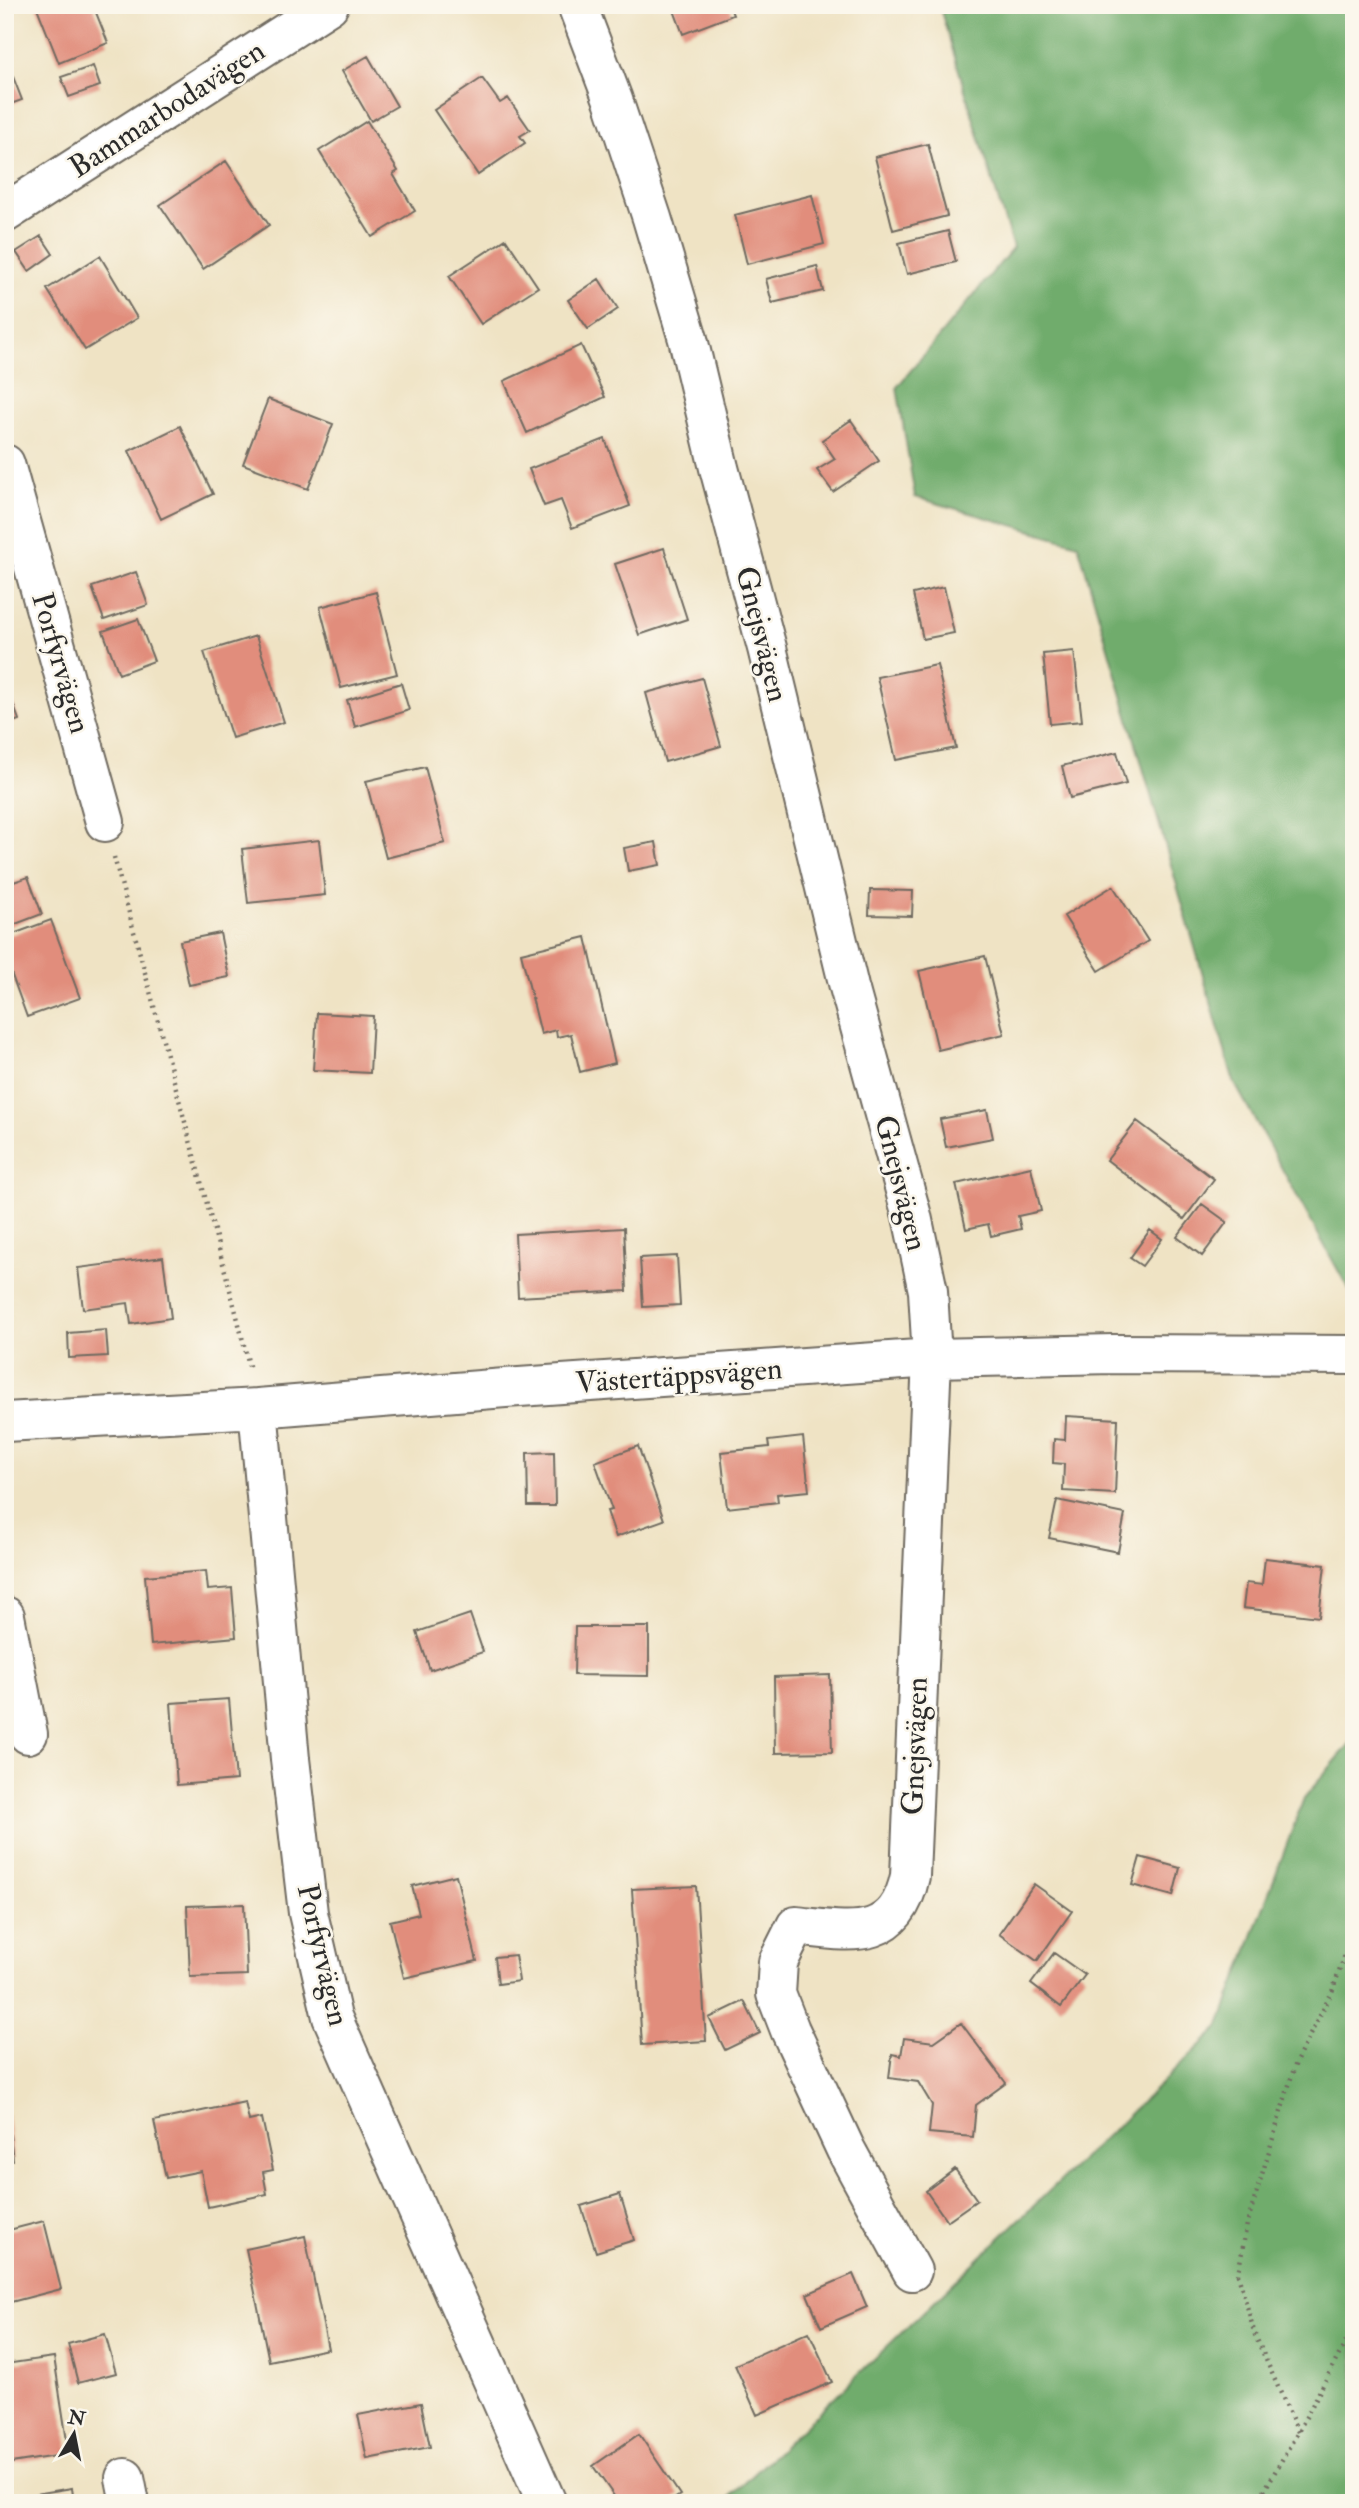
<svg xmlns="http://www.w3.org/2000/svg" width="1359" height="2508" font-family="'IM FELL Double Pica',serif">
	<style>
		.forest { fill: #6fac6c; stroke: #4d6c4c; stroke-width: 2 }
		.building { fill: #e18d7b }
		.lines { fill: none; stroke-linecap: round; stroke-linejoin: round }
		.minor-casing { stroke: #706b61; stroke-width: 42 }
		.path { stroke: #706b61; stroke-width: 4.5; stroke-dasharray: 2 5; stroke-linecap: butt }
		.minor { stroke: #fff; stroke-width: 38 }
		.labels { text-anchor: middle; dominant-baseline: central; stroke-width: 5; stroke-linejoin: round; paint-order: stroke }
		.street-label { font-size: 30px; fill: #2b2b2b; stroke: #fbf7ec }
	</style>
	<rect width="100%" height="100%" fill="#fbf7ec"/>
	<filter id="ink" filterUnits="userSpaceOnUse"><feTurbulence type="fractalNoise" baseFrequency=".0143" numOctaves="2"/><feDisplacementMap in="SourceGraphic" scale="14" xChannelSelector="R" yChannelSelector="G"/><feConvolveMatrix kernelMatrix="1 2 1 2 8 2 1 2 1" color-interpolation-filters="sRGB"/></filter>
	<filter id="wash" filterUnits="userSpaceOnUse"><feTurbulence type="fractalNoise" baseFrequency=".00686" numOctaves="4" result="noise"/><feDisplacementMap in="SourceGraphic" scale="28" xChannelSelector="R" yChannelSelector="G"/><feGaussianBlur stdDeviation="1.57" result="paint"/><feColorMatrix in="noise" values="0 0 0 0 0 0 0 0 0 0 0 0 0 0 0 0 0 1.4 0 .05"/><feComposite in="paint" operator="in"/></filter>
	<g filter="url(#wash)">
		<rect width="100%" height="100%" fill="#efe3c4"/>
		<path class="forest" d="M939,5H1354V1299L1234,1082L1078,544L915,497L897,387L1013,248Z
			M1354,1739V2503H724L1219,2028L1304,1798Z"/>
		<g id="blocks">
			<path class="building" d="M36,5H93L108,43L59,63Z
				M672,5H729L733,15L683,34Z
				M5,56L22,100L5,106Z
				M368,56L397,106L371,121L342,71Z
				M93,66L100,86L69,97L61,77Z
				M482,78L500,103L508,98L530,130L520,136L525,143L478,175L434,110Z
				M367,121L398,171L393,174L415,211L372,237L319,151Z
				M928,144L947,216L893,230L875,157Z
				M226,161L269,225L203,269L160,205Z
				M812,195L824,244L747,264L735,215Z
				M948,231L956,262L907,274L899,243Z
				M41,236L53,254L29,271L16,252Z
				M506,239L538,287L481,324L449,276Z
				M100,256L137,318L85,350L47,289Z
				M817,266L823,291L772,303L766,279Z
				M599,279L618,309L588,329L568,300Z
				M581,345L605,397L527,433L504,381Z
				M268,399L333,424L308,489L243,464Z
				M851,420L879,461L833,492L817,470L835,459L822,440Z
				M180,426L213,494L161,519L129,451Z
				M605,439L630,506L572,528L561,500L544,506L529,469Z
				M664,548L687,619L639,635L615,564Z
				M136,572L148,605L104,620L92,587Z
				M944,587L954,633L923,639L913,594Z
				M376,592L397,674L341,688L320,607Z
				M138,619L154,661L119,674L103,631Z
				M256,636L284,722L232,738L204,652Z
				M1074,651L1082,721L1050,724L1043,654Z
				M937,665L956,748L896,760L877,677Z
				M702,678L721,746L665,762L646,693Z
				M5,681L19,720L5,725Z
				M401,683L409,710L355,727L347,700Z
				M1117,752L1126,784L1070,798L1062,766Z
				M425,767L445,843L386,858L366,781Z
				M319,840L325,895L248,903L242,849Z
				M656,842L660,865L628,871L624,848Z
				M28,877L42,914L5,928V885Z
				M1113,886L1148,941L1099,971L1064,916Z
				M870,890L913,891L912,916L869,915Z
				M51,920L80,998L27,1017L5,956V937Z
				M220,933L229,977L189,985L180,941Z
				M586,937L615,1063L580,1072L571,1034L557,1037L556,1030L541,1034L521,953Z
				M985,956L1004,1034L938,1050L919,971Z
				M317,1013L373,1016L370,1073L313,1070Z
				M987,1110L993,1138L946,1147L940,1119Z
				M1137,1121L1214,1179L1184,1219L1107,1160Z
				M1031,1167L1041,1211L1018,1216L1021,1229L991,1236L988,1224L966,1229L956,1184Z
				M1202,1204L1227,1222L1202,1256L1177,1237Z
				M624,1228L627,1291L518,1297L515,1234Z
				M1150,1230L1162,1239L1142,1266L1130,1258Z
				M677,1256L680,1305L643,1307L640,1258Z
				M163,1257L171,1318L131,1324L128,1303L83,1309L78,1268Z
				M106,1330L108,1356L69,1358L68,1333Z
				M1066,1416L1118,1419L1115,1494L1063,1491L1064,1464L1053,1463L1054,1439L1065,1440Z
				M803,1437L809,1491L777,1494L778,1502L727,1508L721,1452L769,1447L768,1441Z
				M638,1446L664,1520L616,1537L607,1511L612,1510L595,1462Z
				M554,1452L555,1506H528L527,1453Z
				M1057,1500L1125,1514L1118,1552L1049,1538Z
				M1265,1558L1325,1565L1319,1617L1243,1608L1246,1583L1262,1585Z
				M206,1571L208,1590L232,1588L236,1637L151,1645L145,1576Z
				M470,1614L483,1652L430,1670L417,1632Z
				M575,1627H649V1676L574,1675Z
				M830,1675L832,1752L775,1753L774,1677Z
				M229,1699L236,1780L177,1785L171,1703Z
				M1140,1857L1180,1868L1173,1896L1132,1885Z
				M456,1875L477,1961L404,1978L390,1921L419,1914L412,1886Z
				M1034,1884L1072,1911L1037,1961L999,1934Z
				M696,1886L706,2041L642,2045L632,1889Z
				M244,1904L247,1975L190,1977L187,1906Z
				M1054,1953L1085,1975L1061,2007L1031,1984Z
				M515,1955L519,1981L498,1984L495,1957Z
				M744,2001L760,2033L725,2050L709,2018Z
				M961,2023L1006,2083L976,2105L973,2137L929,2133L932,2105L918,2082L889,2078L892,2054L901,2056L904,2038L934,2042Z
				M245,2102L249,2121L262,2118L273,2170L263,2172L267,2194L208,2207L201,2171L166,2178L154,2121Z
				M7,2111L13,2160L5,2161V2112Z
				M955,2169L977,2200L947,2221L926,2191Z
				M620,2194L634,2240L596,2252L581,2206Z
				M44,2221L61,2289L11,2302L5,2278V2231Z
				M305,2236L328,2349L269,2361L246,2249Z
				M853,2274L867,2307L821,2327L807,2294Z
				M809,2332L832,2382L757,2415L735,2365Z
				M105,2334L116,2373L78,2383L68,2344Z
				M54,2357L69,2454L11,2463L5,2423V2364Z
				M421,2403L430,2447L367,2459L358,2415Z
				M639,2434L680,2495L668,2503H619L593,2466Z
				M72,2488L74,2503H18L17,2497Z"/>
		</g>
	</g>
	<g filter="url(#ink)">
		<use href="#blocks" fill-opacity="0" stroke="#706b61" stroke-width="2"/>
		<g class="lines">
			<g class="minor-casing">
				<path id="minor" d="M577,5L613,100L652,218L688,339L719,468L767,648L849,987L912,1216L928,1291L932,1358L910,1876C896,1943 850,1932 796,1926L778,1962L776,1994L790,2030L846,2150L912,2271
					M5,213L329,5
					M5,464L105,822
					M258,1408L290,1759L308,1913L332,2017L547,2503
					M5,1422L258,1408L505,1388L932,1358L1114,1354L1354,1355
					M5,1616L28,1734
					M125,2478L130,2503"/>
			</g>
			<path class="path" d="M114,857L237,1316L250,1370
				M1298,2432L1255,2335L1238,2274L1247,2224L1296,2062L1332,1992L1354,1929
				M1257,2503L1298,2432L1349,2336L1354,2332"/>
			<use href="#minor" class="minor"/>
		</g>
	</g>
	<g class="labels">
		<g class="street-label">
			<text transform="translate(167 109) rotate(-33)">Bammarbodavägen</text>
			<text transform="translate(762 634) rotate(76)">Gnejsvägen</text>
			<text transform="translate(61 663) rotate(74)">Porfyrvägen</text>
			<text transform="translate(901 1183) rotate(76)">Gnejsvägen</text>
			<text transform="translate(679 1376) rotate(-4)">Västertäppsvägen</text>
			<text transform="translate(915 1746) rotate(-88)">Gnejsvägen</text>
			<text transform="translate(323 1955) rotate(77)">Porfyrvägen</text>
		</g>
	</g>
	<rect width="1359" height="2508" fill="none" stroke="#fbf7ec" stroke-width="28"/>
	<g transform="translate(74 2434) rotate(10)" stroke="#fbf7ec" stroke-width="5" paint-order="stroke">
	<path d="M0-5L12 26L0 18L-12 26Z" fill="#2b2b2b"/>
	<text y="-10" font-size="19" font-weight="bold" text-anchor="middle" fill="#2b2b2b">N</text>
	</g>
</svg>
